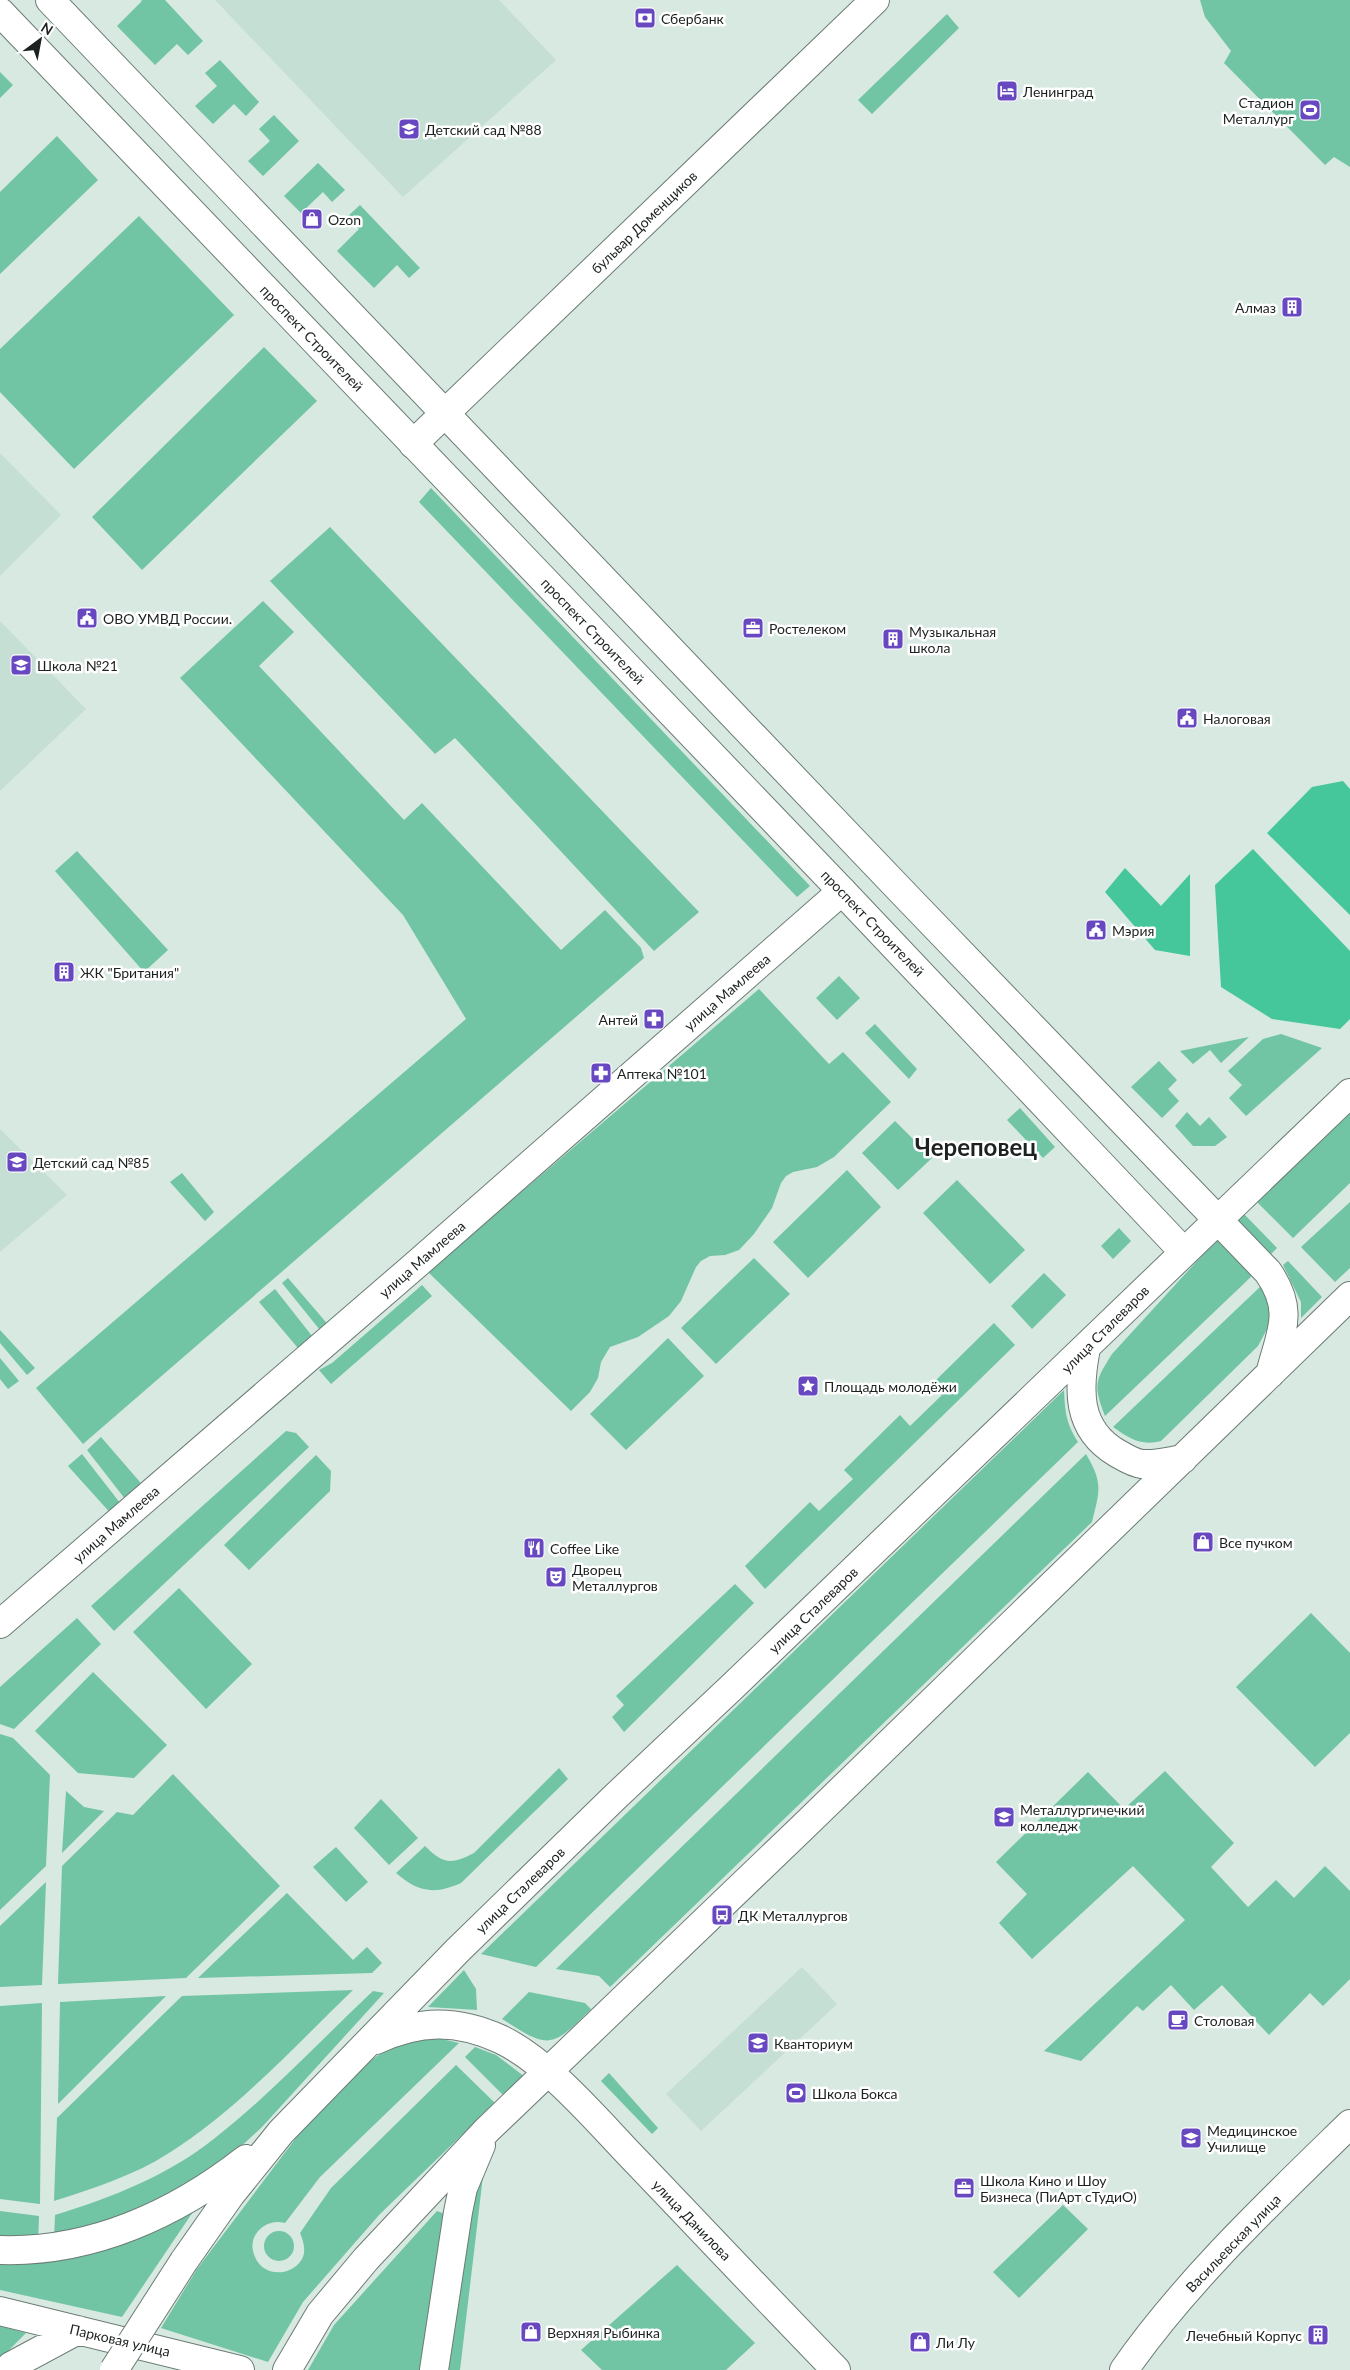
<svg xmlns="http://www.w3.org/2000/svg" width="1350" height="2370" font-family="Lato,sans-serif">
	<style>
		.built { fill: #c6dfd4 }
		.green { fill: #71c4a4 }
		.forest { fill: #45c69b }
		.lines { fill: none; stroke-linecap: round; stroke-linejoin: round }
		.minor-casing { stroke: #6c7c75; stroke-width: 30 }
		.major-casing { stroke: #6c7c75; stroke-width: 30 }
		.minor { stroke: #fff; stroke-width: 28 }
		.major { stroke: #fff; stroke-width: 28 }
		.major-bridge-casing { stroke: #6c7c75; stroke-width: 30; stroke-linecap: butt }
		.major-bridge { stroke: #fff; stroke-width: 28 }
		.labels { text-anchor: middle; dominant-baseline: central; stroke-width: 5; stroke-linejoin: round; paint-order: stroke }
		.poi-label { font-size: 14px; fill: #1c221f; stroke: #fff; text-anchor: start }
		.street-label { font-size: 14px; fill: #1c221f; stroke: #fff }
		.town-label { font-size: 24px; font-weight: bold; fill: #1c221f; stroke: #fff }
	</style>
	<rect width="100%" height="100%" fill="#d7e9e1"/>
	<path class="built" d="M215,0H499L556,60L403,197Z
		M0,453L61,515L0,576Z
		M0,621L86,709L0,791Z
		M0,1129L67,1195L0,1252Z
		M802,1967L837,2004L701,2131L666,2094Z"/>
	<path class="green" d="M141,0H165L203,41L188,55L177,44L155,65L117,26L142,1Z
		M1200,0H1350V167L1334,157L1325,165L1224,63L1231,51L1205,17Z
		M947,14L959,28L872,114L858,100Z
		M220,60L259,102L246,116L234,104L213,124L195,106L217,86L205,73Z
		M0,72L13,85L0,98Z
		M274,115L299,141L263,176L248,161L270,141L259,129Z
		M57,136L98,180L0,274V192Z
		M318,163L345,190L332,202L323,192L301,213L284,196Z
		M360,205L420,268L409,278L397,265L374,288L337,251L359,229L347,217Z
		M139,216L234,315L74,469L0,392V349Z
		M264,347L317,401L142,570L92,517Z
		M431,488L810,886L797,897L419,502Z
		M330,527L699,912L654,951L455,738L435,754L270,581Z
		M263,601L294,632L259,666L404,820L422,803L561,950L605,910L641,948L644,958L83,1444L36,1388L466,1019L403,915L180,678Z
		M77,851L168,950L144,972L55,871Z
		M839,976L860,998L837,1020L816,998Z
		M759,989L829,1064L843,1052L891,1102L834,1157L817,1167L793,1172L786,1176L781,1183L772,1208L754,1234L739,1250L725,1255L710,1256L701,1261L696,1267L681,1301L669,1316L638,1337L610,1347L601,1362L598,1378L590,1392L571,1411L428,1272Z
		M875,1024L917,1069L909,1079L865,1033Z
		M1281,1034L1322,1048L1246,1116L1229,1098L1242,1085L1228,1071L1263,1039Z
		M1249,1037L1221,1063L1210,1050L1193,1064L1180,1051Z
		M1159,1061L1177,1080L1168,1089L1179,1101L1162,1118L1131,1087Z
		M1020,1108L1055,1147L1043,1158L1007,1120Z
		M1187,1112L1200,1126L1209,1117L1227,1137L1215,1146H1193L1175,1126Z
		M1350,1112V1183L1293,1238L1257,1202Z
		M895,1121L932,1158L898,1190L862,1153Z
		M847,1170L881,1207L808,1278L773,1242Z
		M182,1173L214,1212L205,1221L170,1182Z
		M957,1180L1025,1250L990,1284L923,1213Z
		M1350,1202V1268L1335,1282L1301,1247Z
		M1244,1214L1277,1248L1271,1254L1238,1221Z
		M1119,1228L1131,1241L1113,1259L1101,1246Z
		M1218,1238L1254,1274L1105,1416C1093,1385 1095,1381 1112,1354Z
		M754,1258L790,1294L716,1364L681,1328Z
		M1288,1261L1322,1297L1301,1318V1302L1283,1265Z
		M1044,1273L1066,1295L1032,1329L1011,1306Z
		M288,1278L331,1328L324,1335L282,1283Z
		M422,1285L432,1296L331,1384L319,1370L332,1363Z
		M1262,1285L1274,1316L1258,1346L1161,1441C1141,1446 1130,1439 1113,1427Z
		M275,1289L316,1341L303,1354L259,1302Z
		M994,1323L1015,1345L765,1589L745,1566L810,1502L819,1511L853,1479L844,1470L900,1415L910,1426L942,1395L932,1384Z
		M0,1330L35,1368L27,1375L0,1343Z
		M668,1338L704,1376L626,1450L590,1414Z
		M0,1358L19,1381L8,1389L0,1379Z
		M1064,1390C1065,1412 1066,1423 1078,1442L536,1967L481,1954Z
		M286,1431L296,1433L309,1447L114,1631L91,1606Z
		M101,1437L146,1489L129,1504L87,1450Z
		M82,1454L124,1508L114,1517L68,1466Z
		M1086,1454C1103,1483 1100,1490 1092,1522L610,1987L599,1976L556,1969Z
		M316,1455L331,1471L330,1491L249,1570L224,1545Z
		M735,1584L754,1603L624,1732L612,1717L624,1705L616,1696Z
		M179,1588L252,1664L206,1709L133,1632Z
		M1311,1613L1350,1653V1733L1315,1767L1236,1687Z
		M77,1618L101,1644L14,1729L0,1724V1687Z
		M93,1672L167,1745L134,1778L78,1773L35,1731Z
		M0,1734L13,1738L50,1775L46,1866L0,1910Z
		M559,1768L568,1779L461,1883C434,1895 418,1892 396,1873L425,1846C443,1864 451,1865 474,1853Z
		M1165,1771L1234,1843L1211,1867L1248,1907L1276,1880L1294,1898L1325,1866L1350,1891V1979L1323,2006L1310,1993L1269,2035L1222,1985L1194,2010L1171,1985L1143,2011L1137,2006L1081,2061L1044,2051L1185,1920L1133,1866L1032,1959L999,1923L1027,1894L996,1862L1088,1772L1124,1809Z
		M173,1774L280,1886L186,1978L58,1984L62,1866L117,1812L133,1815Z
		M66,1791L84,1807L104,1811L62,1853Z
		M381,1799L418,1838L389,1865L354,1828Z
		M336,1847L368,1882L346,1902L313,1867Z
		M46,1882L42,1985L0,1987V1926Z
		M287,1893L353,1960L367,1947L382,1963L372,1973L198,1978Z
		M464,1970L476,1989L477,2010L428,2007Z
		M353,1990C295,2046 237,2110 169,2153C133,2176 94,2188 54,2201L57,2118L182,1996Z
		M373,1991L384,1993L262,2127L217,2169L144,2211L54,2240L55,2215C111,2198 169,2175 215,2138C271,2094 321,2040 373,1991Z
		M529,1992L585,2003L591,2009C551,2049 549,2049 502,2019Z
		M166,1996L58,2104L60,2002Z
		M42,2003L40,2204L0,2199V2006Z
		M433,2037L459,2043L320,2177L285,2223C266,2217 245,2236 255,2257C263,2276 288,2277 300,2262C307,2254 304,2242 300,2233L331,2188L456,2065L495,2103L380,2214L303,2302L268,2362L161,2328L197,2269L302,2130L368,2062L389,2048L407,2042Z
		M475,2047L496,2055L525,2077L503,2095L465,2057Z
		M609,2073L658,2128L652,2134L601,2081Z
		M483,2176L460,2370H447L476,2186Z
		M201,2200L122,2317L0,2290V2259Z
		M1063,2205L1088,2229L1019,2298L993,2272Z
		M0,2211L39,2216L38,2244L0,2243Z
		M437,2211L445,2214L422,2370H308L334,2325Z
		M264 2246a15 15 0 1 1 30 0a15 15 0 1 1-30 0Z
		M677,2265L755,2343L726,2370H602L581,2350Z
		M0,2326L26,2333L0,2359Z"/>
	<path class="forest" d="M1343,781L1350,789V915L1267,833L1312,787Z
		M1253,849L1350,951V1019L1340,1029L1272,1019L1221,987L1215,885Z
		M1125,868L1161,906L1190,874V956L1155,950L1105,892Z"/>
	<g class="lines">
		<g class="minor-casing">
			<path id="minor" d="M413,444L875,0
				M0,1624L411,1269L842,891
				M1124,2370C1186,2281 1272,2200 1350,2124"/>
		</g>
		<g class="major-casing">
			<path id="major" d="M50,0L905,895L1268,1272C1295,1311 1281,1331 1270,1374
				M0,12L842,891L1183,1251
				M1086,1348C1078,1389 1076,1429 1117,1453C1124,1457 1133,1463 1142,1464C1156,1465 1170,1461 1183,1459
				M376,2040C419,2020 456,2019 500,2039C549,2062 599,2123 637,2162C703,2231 769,2301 836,2370
				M0,2250C91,2253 176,2214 246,2159
				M184,2261L231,2194L281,2132L458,1950L615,1797L733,1686L1350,1093
				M0,2311L240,2370
				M9,2370L11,2366L78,2330
				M287,2370L320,2314L366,2259L487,2130L802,1828L1350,1296
				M434,2370L458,2212L463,2188L481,2145"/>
		</g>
		<use href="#minor" class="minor"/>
		<use href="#major" class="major"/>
		<g class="major-bridge-casing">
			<path id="major-bridge" d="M114,2370L184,2261"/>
		</g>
		<use href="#major-bridge" class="major-bridge"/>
	</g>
	<defs>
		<g id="bank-square" transform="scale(1.125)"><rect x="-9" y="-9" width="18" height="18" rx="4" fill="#6848c0" stroke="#fff"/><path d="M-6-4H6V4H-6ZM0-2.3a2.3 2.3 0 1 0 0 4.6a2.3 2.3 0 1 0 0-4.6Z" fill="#fff"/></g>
		<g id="hotel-square" transform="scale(1.125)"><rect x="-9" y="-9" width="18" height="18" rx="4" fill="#6848c0" stroke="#fff"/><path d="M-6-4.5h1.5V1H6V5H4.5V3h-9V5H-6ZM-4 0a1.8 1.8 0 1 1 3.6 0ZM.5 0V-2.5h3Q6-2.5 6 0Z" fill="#fff"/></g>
		<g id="stadium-square" transform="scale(1.125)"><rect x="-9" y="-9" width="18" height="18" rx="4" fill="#6848c0" stroke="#fff"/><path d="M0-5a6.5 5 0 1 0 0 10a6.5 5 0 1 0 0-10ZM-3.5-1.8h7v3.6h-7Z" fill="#fff"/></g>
		<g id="school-square" transform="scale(1.125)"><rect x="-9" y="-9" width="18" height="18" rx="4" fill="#6848c0" stroke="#fff"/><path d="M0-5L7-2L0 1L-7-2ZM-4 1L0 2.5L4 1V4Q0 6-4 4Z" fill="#fff"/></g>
		<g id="shop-square" transform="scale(1.125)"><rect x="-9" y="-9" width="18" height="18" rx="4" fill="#6848c0" stroke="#fff"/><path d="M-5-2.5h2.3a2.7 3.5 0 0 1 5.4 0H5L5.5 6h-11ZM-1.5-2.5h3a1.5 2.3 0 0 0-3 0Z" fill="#fff"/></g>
		<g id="building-square" transform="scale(1.125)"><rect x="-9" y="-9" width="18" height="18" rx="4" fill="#6848c0" stroke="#fff"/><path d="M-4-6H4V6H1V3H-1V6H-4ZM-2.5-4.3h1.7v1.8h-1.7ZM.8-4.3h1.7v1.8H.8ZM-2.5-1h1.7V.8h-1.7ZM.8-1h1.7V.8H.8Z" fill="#fff"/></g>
		<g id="civic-square" transform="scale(1.125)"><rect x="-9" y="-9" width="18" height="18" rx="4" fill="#6848c0" stroke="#fff"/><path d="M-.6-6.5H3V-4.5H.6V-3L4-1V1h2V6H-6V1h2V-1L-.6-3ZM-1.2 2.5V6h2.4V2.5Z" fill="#fff"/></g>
		<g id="office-square" transform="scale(1.125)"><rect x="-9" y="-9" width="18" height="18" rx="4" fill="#6848c0" stroke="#fff"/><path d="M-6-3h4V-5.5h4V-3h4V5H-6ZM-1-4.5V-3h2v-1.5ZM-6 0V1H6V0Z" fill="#fff"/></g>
		<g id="pharmacy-square" transform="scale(1.125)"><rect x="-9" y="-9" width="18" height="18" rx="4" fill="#6848c0" stroke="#fff"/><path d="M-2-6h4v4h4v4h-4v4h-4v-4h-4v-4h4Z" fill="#fff"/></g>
		<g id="sight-square" transform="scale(1.125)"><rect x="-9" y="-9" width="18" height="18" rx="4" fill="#6848c0" stroke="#fff"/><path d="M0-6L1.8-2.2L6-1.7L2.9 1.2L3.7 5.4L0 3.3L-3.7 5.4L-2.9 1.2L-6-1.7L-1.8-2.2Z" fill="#fff"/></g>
		<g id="restaurant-square" transform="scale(1.125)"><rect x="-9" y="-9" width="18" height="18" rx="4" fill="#6848c0" stroke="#fff"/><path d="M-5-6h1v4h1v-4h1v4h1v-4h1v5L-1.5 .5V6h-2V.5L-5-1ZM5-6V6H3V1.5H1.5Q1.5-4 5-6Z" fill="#fff"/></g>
		<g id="theatre-square" transform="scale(1.125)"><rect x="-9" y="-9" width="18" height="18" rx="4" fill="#6848c0" stroke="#fff"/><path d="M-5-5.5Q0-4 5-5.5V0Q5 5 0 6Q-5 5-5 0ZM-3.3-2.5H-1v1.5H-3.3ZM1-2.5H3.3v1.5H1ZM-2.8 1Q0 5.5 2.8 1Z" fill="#fff"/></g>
		<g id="university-square" transform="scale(1.125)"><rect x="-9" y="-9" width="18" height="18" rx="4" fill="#6848c0" stroke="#fff"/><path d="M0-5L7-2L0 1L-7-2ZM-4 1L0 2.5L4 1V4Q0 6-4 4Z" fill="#fff"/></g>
		<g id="bus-square" transform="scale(1.125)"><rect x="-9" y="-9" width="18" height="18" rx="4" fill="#6848c0" stroke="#fff"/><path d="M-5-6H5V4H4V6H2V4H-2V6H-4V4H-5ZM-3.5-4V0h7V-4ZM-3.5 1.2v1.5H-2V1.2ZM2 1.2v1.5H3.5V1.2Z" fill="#fff"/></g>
		<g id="cafe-square" transform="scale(1.125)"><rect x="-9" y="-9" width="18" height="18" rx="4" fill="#6848c0" stroke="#fff"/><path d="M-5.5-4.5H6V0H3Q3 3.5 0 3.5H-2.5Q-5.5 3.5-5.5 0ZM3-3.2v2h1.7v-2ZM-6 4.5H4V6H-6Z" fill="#fff"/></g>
	</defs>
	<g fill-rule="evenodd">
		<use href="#bank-square" x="645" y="18"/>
		<use href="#hotel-square" x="1007" y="91"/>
		<use href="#stadium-square" x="1310" y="110"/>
		<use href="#school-square" x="409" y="129"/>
		<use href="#shop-square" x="312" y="219"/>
		<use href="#building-square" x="1292" y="307"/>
		<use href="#civic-square" x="87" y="618"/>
		<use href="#office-square" x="753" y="628"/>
		<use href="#building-square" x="893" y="639"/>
		<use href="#school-square" x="21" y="665"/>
		<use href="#civic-square" x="1187" y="718"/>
		<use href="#civic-square" x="1096" y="930"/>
		<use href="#building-square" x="64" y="972"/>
		<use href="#pharmacy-square" x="654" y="1019"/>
		<use href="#pharmacy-square" x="601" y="1073"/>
		<use href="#school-square" x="17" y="1162"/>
		<use href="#sight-square" x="808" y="1386"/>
		<use href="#shop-square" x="1203" y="1542"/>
		<use href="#restaurant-square" x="534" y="1548"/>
		<use href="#theatre-square" x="556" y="1577"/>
		<use href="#university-square" x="1004" y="1817"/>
		<use href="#bus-square" x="722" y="1915"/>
		<use href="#cafe-square" x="1178" y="2020"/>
		<use href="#university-square" x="758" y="2043"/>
		<use href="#stadium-square" x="796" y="2093"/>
		<use href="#university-square" x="1191" y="2138"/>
		<use href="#office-square" x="964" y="2188"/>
		<use href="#shop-square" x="531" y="2332"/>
		<use href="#building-square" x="1318" y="2335"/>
		<use href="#shop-square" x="920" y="2342"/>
	</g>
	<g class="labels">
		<g class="poi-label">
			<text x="661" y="18">Сбербанк</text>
			<text x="1023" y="91">Ленинград</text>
			<text x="1294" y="102" text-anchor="end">Стадион<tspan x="1294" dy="16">Металлург</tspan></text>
			<text x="425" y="129">Детский сад №88</text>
			<text x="328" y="219">Ozon</text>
			<text x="1276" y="307" text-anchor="end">Алмаз</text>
			<text x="103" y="618">ОВО УМВД России.</text>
			<text x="769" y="628">Ростелеком</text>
			<text x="909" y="631">Музыкальная<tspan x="909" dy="16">школа</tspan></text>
			<text x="37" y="665">Школа №21</text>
			<text x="1203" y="718">Налоговая</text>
			<text x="1112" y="930">Мэрия</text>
			<text x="80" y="972">ЖК "Британия"</text>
			<text x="638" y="1019" text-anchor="end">Антей</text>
			<text x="617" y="1073">Аптека №101</text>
			<text x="33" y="1162">Детский сад №85</text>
			<text x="824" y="1386">Площадь молодёжи</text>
			<text x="1219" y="1542">Все пучком</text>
			<text x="550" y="1548">Coffee Like</text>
			<text x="572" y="1569">Дворец<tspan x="572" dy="16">Металлургов</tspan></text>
			<text x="1020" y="1809">Металлургичечкий<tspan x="1020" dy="16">колледж</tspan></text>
			<text x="738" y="1915">ДК Металлургов</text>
			<text x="1194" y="2020">Столовая</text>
			<text x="774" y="2043">Кванториум</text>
			<text x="812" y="2093">Школа Бокса</text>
			<text x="1207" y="2130">Медицинское<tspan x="1207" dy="16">Училище</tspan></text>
			<text x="980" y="2180">Школа Кино и Шоу<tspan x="980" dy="16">Бизнеса (ПиАрт сТудиО)</tspan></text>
			<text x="547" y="2332">Верхняя Рыбинка</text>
			<text x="1302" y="2335" text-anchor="end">Лечебный Корпус</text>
			<text x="936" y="2342">Ли Лу</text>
		</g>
		<g class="street-label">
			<text transform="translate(644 222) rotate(-44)">бульвар Доменщиков</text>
			<text transform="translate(312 338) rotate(46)">проспект Строителей</text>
			<text transform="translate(593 631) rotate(46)">проспект Строителей</text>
			<text transform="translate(873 923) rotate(46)">проспект Строителей</text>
			<text transform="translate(727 992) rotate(-41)">улица Мамлеева</text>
			<text transform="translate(422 1259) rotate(-41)">улица Мамлеева</text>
			<text transform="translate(1105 1329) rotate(-45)">улица Сталеваров</text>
			<text transform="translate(116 1524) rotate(-41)">улица Мамлеева</text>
			<text transform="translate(813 1610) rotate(-44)">улица Сталеваров</text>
			<text transform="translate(520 1890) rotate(-44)">улица Сталеваров</text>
			<text transform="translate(692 2220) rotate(46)">улица Данилова</text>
			<text transform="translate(1233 2243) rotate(-46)">Васильевская улица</text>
			<text transform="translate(120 2340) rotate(13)">Парковая улица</text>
		</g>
		<g class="town-label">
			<text x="976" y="1146">Череповец</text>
		</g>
	</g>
	<g transform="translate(40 40) rotate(32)" stroke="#ffffff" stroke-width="4" paint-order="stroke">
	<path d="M0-4L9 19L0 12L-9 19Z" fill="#1c221f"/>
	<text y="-8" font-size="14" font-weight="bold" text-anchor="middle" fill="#1c221f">N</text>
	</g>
</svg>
